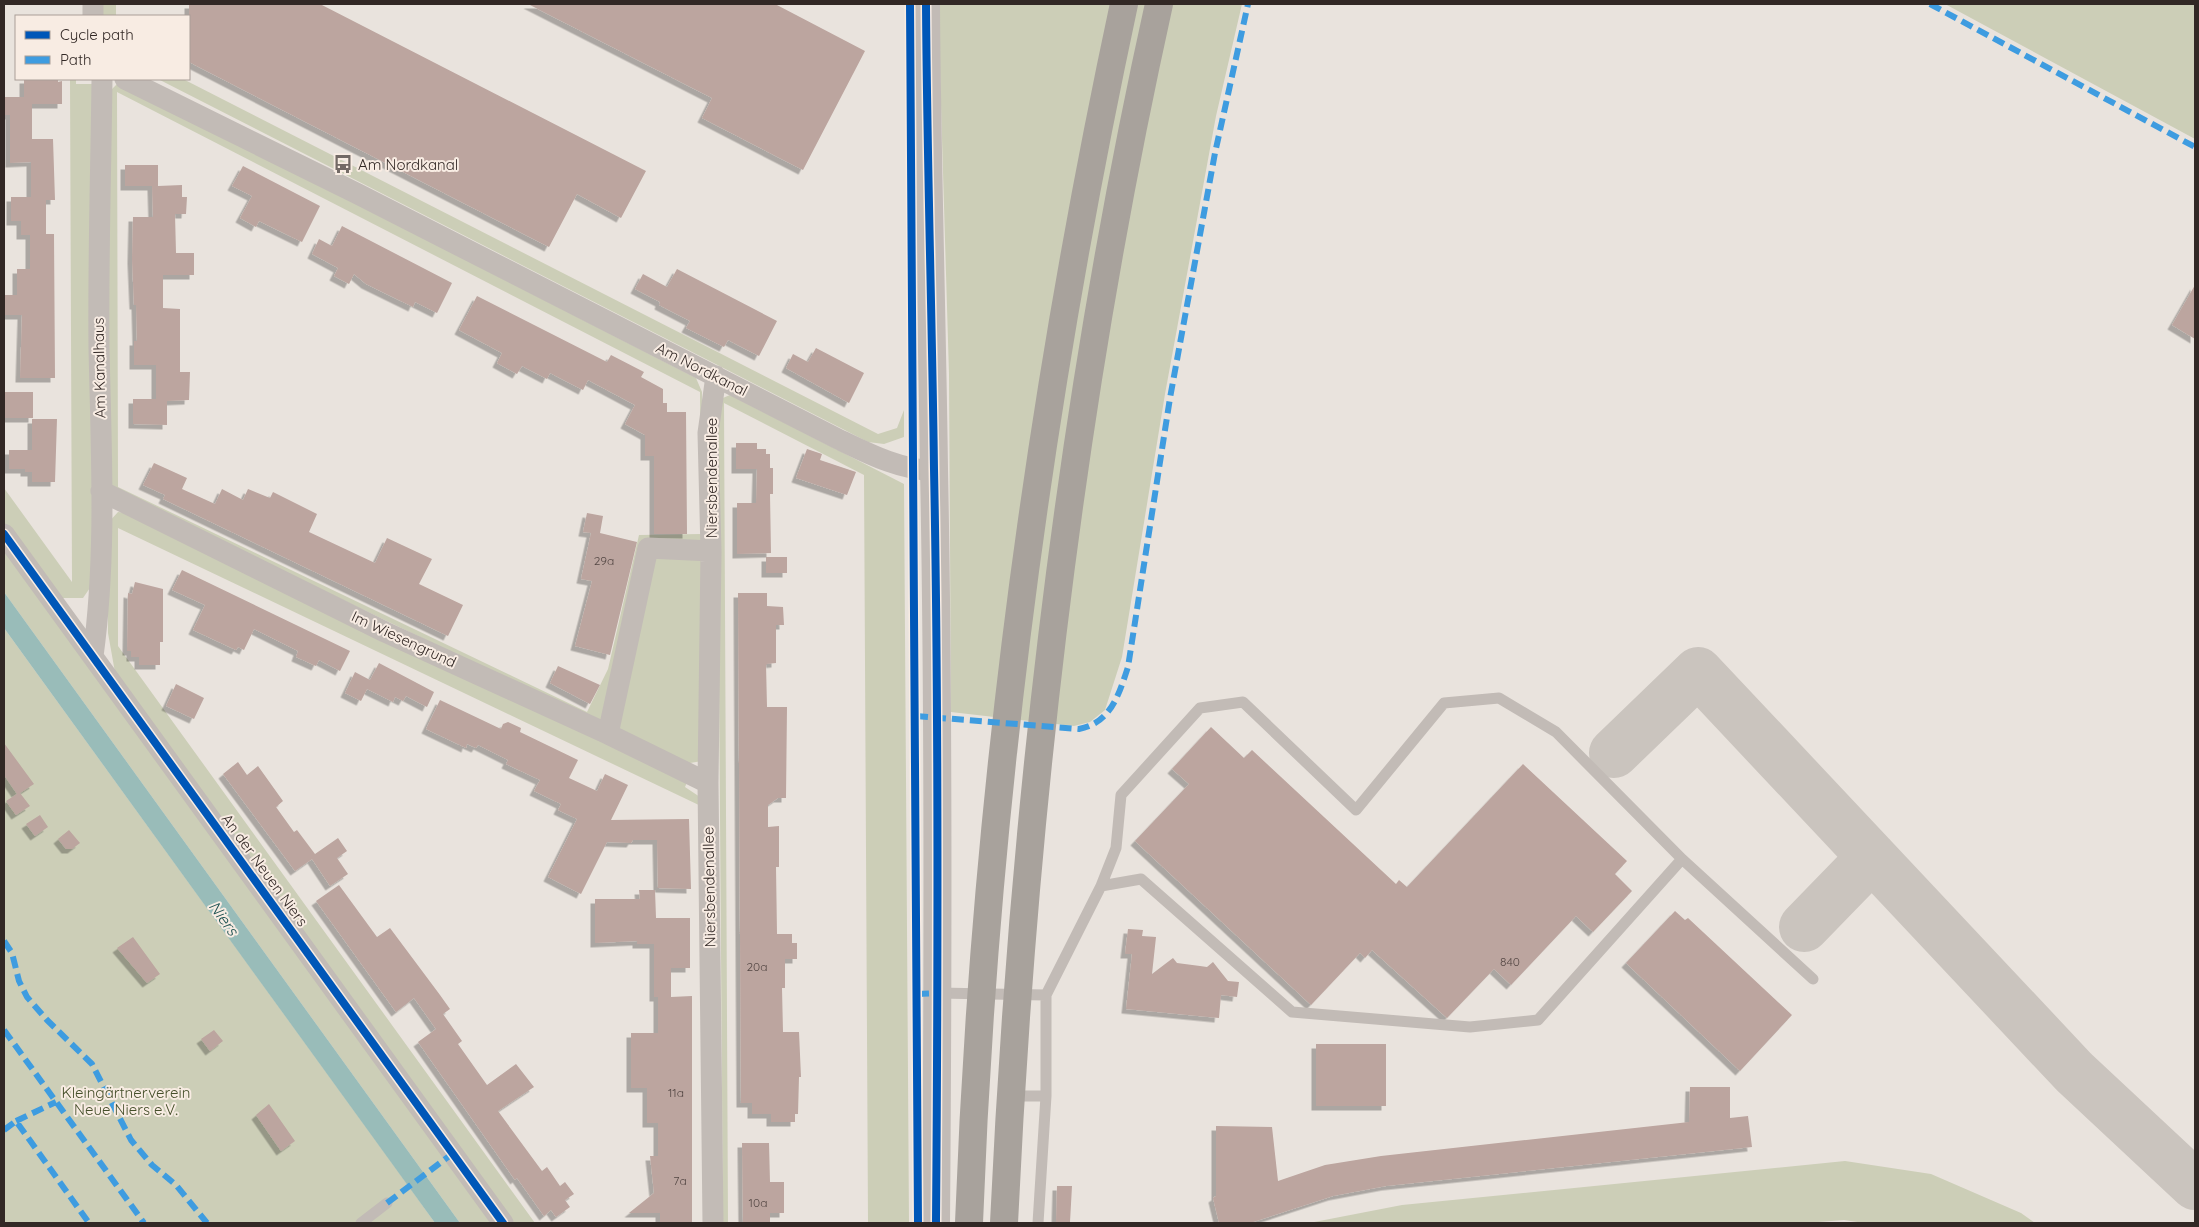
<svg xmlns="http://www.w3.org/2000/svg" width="2199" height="1227" font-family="Quicksand,sans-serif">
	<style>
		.green { fill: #ccceb7; fill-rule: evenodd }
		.water { fill: #99bcb9 }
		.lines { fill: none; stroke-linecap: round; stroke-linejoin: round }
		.taxiway { stroke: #cac4be; stroke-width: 50 }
		.building { fill: #bca59f; filter: url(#shadow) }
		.service { stroke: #c2bbb6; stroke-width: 11 }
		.minor { stroke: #c2bbb6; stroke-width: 21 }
		.tertiary { stroke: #c2bbb6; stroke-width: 28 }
		.motorway { stroke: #a8a29c; stroke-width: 28 }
		.quiet { stroke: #3e9ce0; stroke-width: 6; stroke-dasharray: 12 6; stroke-linecap: butt }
		.cycleway-casing { stroke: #f8ece3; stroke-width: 11 }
		.cycleway { stroke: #0057b8; stroke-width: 8 }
		.labels { text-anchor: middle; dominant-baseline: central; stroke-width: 4; stroke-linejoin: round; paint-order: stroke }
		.number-label { font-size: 12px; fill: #544744 }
		.poi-label { font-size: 15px; fill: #322825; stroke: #f8ece3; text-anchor: start }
		.street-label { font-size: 15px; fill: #322825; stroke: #f8ece3 }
		.park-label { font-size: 15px; fill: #454f2a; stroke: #f8ece3 }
		.water-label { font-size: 16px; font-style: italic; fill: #1d5151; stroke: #f8ece3 }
	</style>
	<defs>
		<filter id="shadow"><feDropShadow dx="-4.5" dy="4.5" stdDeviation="0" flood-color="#0004"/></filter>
	</defs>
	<rect width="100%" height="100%" fill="#e9e3dd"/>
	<path class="green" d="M101,4H116V16H101Z
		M938,4H1242L1216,116L1165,394L1122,657L1105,710L1090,722L1074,726L951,712L949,374Z
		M1945,4H2195V139Z
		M70,79H76V84H93L94,582L83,598H58L4,523V488L72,582Z
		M158,79H183L878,434L897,428L904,410V437L884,444L868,442Z
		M117,84L129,87L696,378L702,392L703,542L646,541L602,719L597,722L118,492L107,480V94ZM117,92L700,392L701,534L639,535L608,669L587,712L118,487Z
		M730,395L904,484L909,1223H868L864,475L724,403L728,1223H723L717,407L718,400Z
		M118,512L127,513L688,780L685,787L703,799V807L118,528V646L535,1223H511L116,678L108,633L107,524Z
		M4,542L495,1223H460L4,592Z
		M659,555L701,558L702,761L684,764L625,736L619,727L655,559Z
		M4,628L405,1181L435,1223H4Z
		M1845,1161L1931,1174L2021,1213L2035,1223H1864L1844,1220L1806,1223H1309L1402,1205Z"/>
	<path class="water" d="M4,592L460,1223H435L4,628Z"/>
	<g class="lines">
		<path class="taxiway" d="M1614,753L1698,672L2074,1072L2195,1185
			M1804,927L1872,857"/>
	</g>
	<path class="building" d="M189,4H320L646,171L621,218L577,194L549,247L189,62Z
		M528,4H775L865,51L803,170L702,118L712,98Z
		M24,79H58V82L62,81V104H32V139H53L55,200H46V234H54L55,378H20L22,315H4V295H17V269H30V235H21V221H11V197H31V162L10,163V115H4V97H24Z
		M125,165H158V186L182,185V197H187L186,214H175L176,253H194V275H163V308L180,309V372H190L189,400L167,401V425L133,424V399H156V365H134V341H137L136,305H134L132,259L133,217H153L152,186H125Z
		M243,166L320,206L302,242L259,221L256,227L240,218L252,196L232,186Z
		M342,226L452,283L437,313L415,302L413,307L366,284L354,274L349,284L334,276L338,268L312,254L319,239L332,246Z
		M677,269L777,321L759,356L728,340L724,347L686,328L690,321L659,305L660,302L635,289L643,274L667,287Z
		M2195,285V339L2172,325Z
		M477,296L607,362L611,355L644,372L641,377L663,389V403H667V412H686L687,534H654V456H645V435L625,424L635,405L588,380L583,390L550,373L547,379L522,366L517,374L497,363L502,353L459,330Z
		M816,348L864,373L849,403L786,368L793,354L808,362Z
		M4,392H33V418H4Z
		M32,419H57L55,482H32V472H25V469H9V450H32Z
		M736,443H757V449H766V454H770V468H773V494H770L771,553L737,554V503H756L757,469H736Z
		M807,449L822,454L820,460L856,472L847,495L796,478Z
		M154,463L187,478L182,489L215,504L222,489L243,500L248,489L270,498L273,492L317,514L309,532L375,563L387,538L432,559L419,584L463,605L448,636L163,499L165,495L143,485Z
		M587,513L603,516L600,533L637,542L610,655L575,646L592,581L581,579L591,533L583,532Z
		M766,557H787V573H766Z
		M182,570L350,651L340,671L319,660L316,666L296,657L298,651L254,629L244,650L238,647L236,650L193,630L205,605L172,590Z
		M135,582L163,589V642H160V665H139V657H131V651H127L128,593L132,594Z
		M738,593H767V606L783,607L784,625H776V663L766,664L767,707H787L786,798H778L768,805V827L779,826V867H776L777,934H792V943H797V959H785V988H782L783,1032H799L801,1077H799L798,1114H795V1122H771V1114H752V1103H741Z
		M379,663L434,692L427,707L406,696L403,701L395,697L393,702L367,689L361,701L345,693L355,672L370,680Z
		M558,666L600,685L590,704L550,683Z
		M176,684L204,698L194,719L166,706Z
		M440,700L501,729L503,724L508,722L521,728L520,732L578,760L569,778L597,791L605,774L628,785L611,820L689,819L691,889L658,888L657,840H633L631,843L607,842L581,894L548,877L577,819L558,810L561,804L534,791L540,780L506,764L508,760L478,745L476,748L467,744L466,748L426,729Z
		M1211,727L1244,758L1252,750L1396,884L1399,880L1407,887L1523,764L1627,861L1615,874L1632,891L1593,932L1576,916L1511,985L1494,969L1447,1018L1372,950L1365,958L1360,953L1311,1005L1135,841L1189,784L1172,769Z
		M4,743L34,784L20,793L30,806L16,815L6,801L17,794L4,775Z
		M238,762L247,775L258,766L283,801L276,807L294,832L297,830L315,854L338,838L347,851L337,858L348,874L330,886L312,859L295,871L223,774Z
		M40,815L48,827L35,836L26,824Z
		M69,830L80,843L72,849H66L58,839Z
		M339,885L377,937L390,928L440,995L450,1009L443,1014L462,1041L458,1044L487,1085L516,1064L534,1087L498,1111L542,1171L547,1167L560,1186L565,1182L574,1194L565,1200L570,1207L556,1217L551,1210L544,1216L517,1178L515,1180L418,1042L436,1029L414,998L396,1012L316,901Z
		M639,890H655L656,918H690V968H671V997L692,996V1223H660V1213H629L654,1193L650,1156H658V1123H647V1088H631V1033H658V997H654V944H637V941L595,943V899H640Z
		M1675,911L1685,920L1688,918L1792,1015L1740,1071L1626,963Z
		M1128,929L1143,930L1142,936L1156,937L1152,974L1173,958L1177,963L1200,966L1207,967L1213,962L1228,981L1239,982L1237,997L1221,995L1219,1018L1126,1009L1132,954H1125Z
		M133,937L160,974L147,983L117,948Z
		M214,1030L223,1041L210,1051L201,1039Z
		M1316,1044H1386V1106H1316Z
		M1690,1087H1730V1118L1748,1116L1752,1147L1386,1186L1333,1196L1250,1223H1219L1213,1198L1216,1196V1126L1272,1127L1278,1181L1325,1165L1381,1156L1689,1122Z
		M269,1104L295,1141L281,1151L256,1115Z
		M742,1143H769L770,1182H784V1213H770V1223H743Z
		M1057,1186H1072L1070,1222H1056Z"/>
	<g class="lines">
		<path class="service" d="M1101,886L1141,879L1292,1012L1470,1027L1538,1020L1682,859
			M938,993L1046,995L1101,886L1116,848L1121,795L1200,708L1243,702L1356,810L1444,703L1499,698L1556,732L1682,859L1813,979
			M1010,1096H1046
			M361,1223L387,1203
			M1038,1223L1046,1096V995"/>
		<path class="minor" d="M93,4V16
			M125,79L358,194L838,439C869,454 900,470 935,471
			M101,491L385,632L608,734L708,783
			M4,534L503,1223
			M93,656C107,554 101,449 99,347C98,258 101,168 102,79
			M608,734L648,548L711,551
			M713,1223L708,783L711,551L708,433L716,376"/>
		<path class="tertiary" d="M926,4C927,159 932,314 934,469C939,721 938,972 936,1223"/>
		<path class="motorway" d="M969,1223C984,813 1038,405 1124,4
			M1004,1223C1023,813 1070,405 1159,4"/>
		<path class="quiet" d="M1930,4L2195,147
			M916,716L1079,729C1111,723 1119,694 1128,667L1170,398L1215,153L1248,4
			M4,941L12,953L19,981L27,997L47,1020L92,1064L131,1140L152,1165L176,1185L207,1223
			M917,994L938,993
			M4,1030L144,1223
			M16,1121L56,1102
			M4,1130L16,1121L89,1223
			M387,1203L452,1154"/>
		<g class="cycleway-casing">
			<path id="cycleway" d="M910,4L918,1223
				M926,4C927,159 932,314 934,469C939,721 938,972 936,1223
				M4,534L503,1223"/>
		</g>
		<use href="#cycleway" class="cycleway"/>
	</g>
	<defs>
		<g id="bus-bare" transform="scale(1.5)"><path d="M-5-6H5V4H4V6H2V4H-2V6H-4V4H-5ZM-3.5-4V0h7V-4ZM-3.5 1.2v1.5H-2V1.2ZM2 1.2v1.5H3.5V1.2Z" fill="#726965" stroke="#f8ece3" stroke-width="2.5" paint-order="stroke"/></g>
	</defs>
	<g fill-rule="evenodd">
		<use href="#bus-bare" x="343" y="164"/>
	</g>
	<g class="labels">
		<g class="number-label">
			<text x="604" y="560">29a</text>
			<text x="1510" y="961">840</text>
			<text x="757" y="966">20a</text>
			<text x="676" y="1092">11a</text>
			<text x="680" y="1180">7a</text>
			<text x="758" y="1202">10a</text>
		</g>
		<g class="poi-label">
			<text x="358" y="164">Am Nordkanal</text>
		</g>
		<g class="street-label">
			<text transform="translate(99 368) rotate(-91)">Am Kanalhaus</text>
			<text transform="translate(702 369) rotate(27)">Am Nordkanal</text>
			<text transform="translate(711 478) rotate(-90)">Niersbendenallee</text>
			<text transform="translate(404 639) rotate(25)">Im Wiesengrund</text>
			<text transform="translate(265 870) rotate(54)">An der Neuen Niers</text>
			<text transform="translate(709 887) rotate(-91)">Niersbendenallee</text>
		</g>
		<g class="park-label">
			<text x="126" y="1092">Kleingärtnerverein<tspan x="126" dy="17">Neue Niers e.V.</tspan></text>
		</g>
		<g class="water-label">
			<text transform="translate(224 918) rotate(54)">Niers</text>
		</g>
	</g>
	<rect width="2199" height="1227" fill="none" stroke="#322825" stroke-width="10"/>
	<rect x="15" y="15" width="175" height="65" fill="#f8ece3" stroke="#a99e97"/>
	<rect x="25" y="31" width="25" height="8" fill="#0057b8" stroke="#a99e97"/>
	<text x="60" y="40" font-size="15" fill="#322825">Cycle path</text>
	<rect x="25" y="56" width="25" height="8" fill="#3e9ce0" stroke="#a99e97"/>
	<text x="60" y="65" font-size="15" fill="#322825">Path</text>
</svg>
